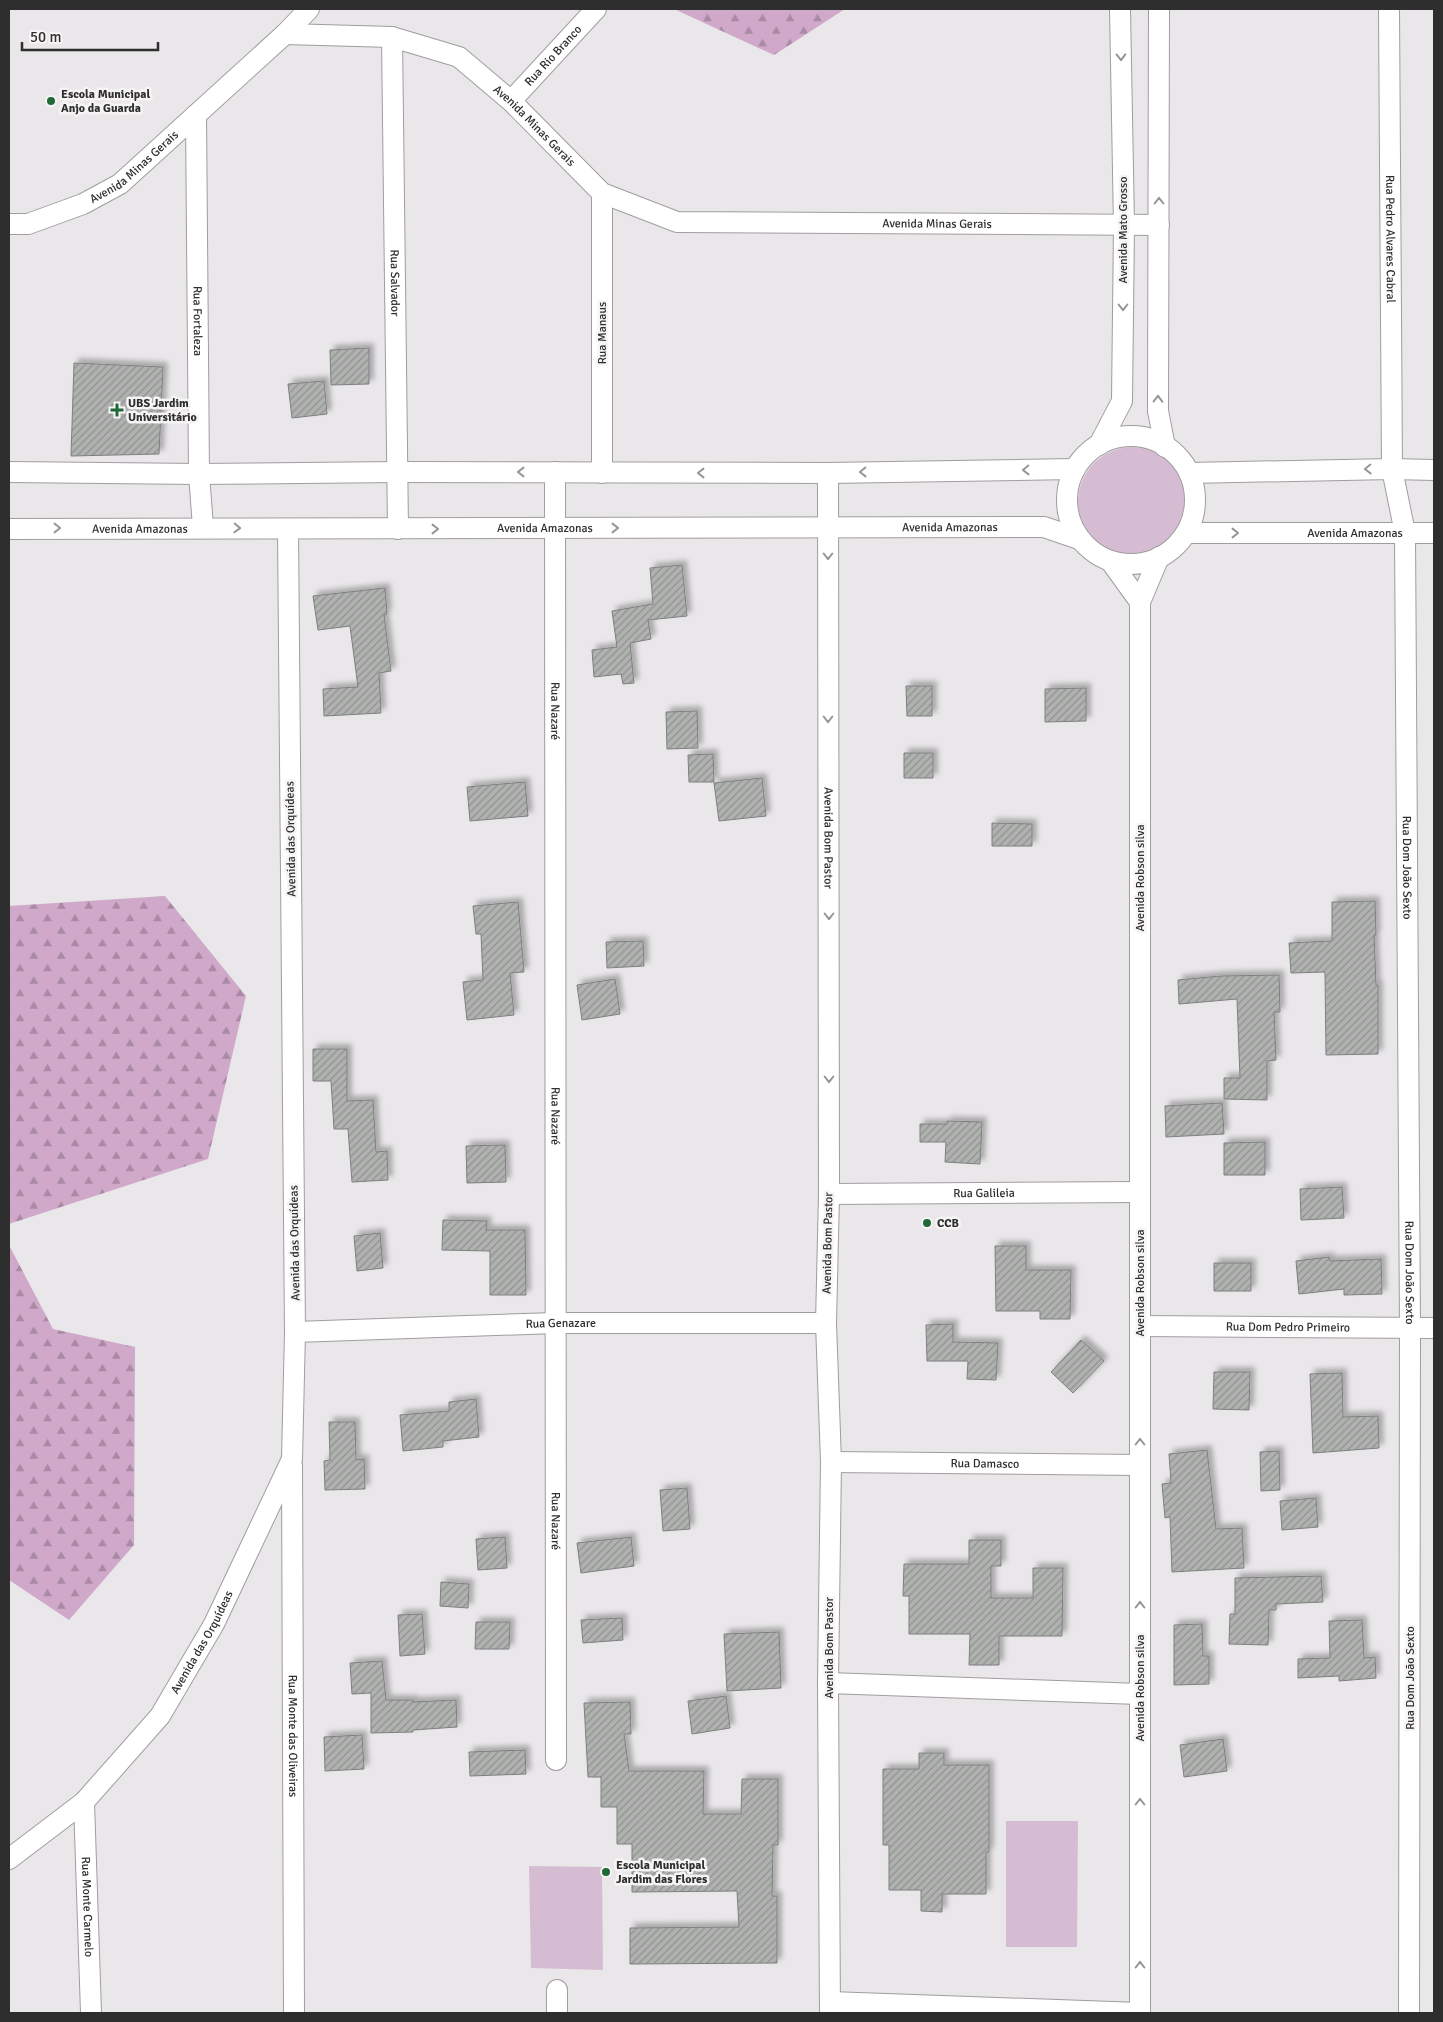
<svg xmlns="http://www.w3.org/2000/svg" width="1443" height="2022" font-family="Signika,sans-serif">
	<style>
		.forest { fill: url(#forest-firs) }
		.park { fill: #d6bcd2 }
		.building { fill: url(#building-hatch); stroke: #7d807e; filter: url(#shadow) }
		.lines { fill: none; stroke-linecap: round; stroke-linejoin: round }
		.minor-casing { stroke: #a09d9f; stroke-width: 22 }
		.minor { stroke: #fff; stroke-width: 20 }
		.oneway { stroke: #979697 }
		.poi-dot { fill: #1f6936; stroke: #f7f4f6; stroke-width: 2 }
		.labels { text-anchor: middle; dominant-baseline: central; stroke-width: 5; stroke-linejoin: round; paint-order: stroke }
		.street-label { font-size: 12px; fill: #2f2e2f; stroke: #f7f4f6 }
		.poi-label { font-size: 12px; font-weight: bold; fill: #2f2e2f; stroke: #f7f4f6; text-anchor: start }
	</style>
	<defs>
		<pattern id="forest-firs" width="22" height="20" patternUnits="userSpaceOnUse" patternTransform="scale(1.25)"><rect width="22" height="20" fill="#d0a8ca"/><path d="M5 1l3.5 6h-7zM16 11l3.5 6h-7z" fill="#a989a4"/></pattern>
		<pattern id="building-hatch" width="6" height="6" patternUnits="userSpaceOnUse" patternTransform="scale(1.25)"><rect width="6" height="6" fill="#b0b2b0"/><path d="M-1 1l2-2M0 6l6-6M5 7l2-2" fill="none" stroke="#909190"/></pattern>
		<filter id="shadow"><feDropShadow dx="4.5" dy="-4.5" stdDeviation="2.5" flood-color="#0004"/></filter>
	</defs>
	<rect width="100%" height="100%" fill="#e9e7e9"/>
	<path class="forest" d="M674,9H845L774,55Z
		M165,896L246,996L208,1159L9,1224V906Z
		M9,1245L53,1329L135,1347L134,1545L69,1620L9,1580Z"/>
	<path class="park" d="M1078 502a55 55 0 1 1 110 0a55 55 0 1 1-110 0Z
		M1006,1821H1078L1077,1947H1006Z
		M529,1866L602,1867L603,1970L531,1968Z"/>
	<path class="building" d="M369,348V384L331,385L330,350Z
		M74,363L163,367L159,454L71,456Z
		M324,381L327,414L292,418L288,384Z
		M682,565L687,616L648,620L651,639L630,643L634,683L623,684L621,674L594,677L592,650L617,647L612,611L653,604L650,568Z
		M385,588L387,614L384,615L391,671L379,673L381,713L324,716L323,689L358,687L350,626L318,630L313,596Z
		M906,686H932V716H907Z
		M1086,688V721L1045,722V689Z
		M697,711L698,748L667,749L666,712Z
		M904,753H933V778H904Z
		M713,754L714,782H689L688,755Z
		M762,778L766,816L719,821L714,783Z
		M525,782L528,816L470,821L467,787Z
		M992,823L1032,824V846H992Z
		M1375,901L1376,935H1374L1376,985H1378V1054L1326,1055L1325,972L1291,973L1289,943L1332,941V902Z
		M518,902L524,972L510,973L514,1015L467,1020L463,982L483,980L481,934H476L473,906Z
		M643,941L644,966L607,968L606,942Z
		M1279,975L1280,1012H1274L1276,1060L1267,1061V1100L1224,1099V1078H1240L1237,999L1179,1004L1178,980L1221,976Z
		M615,979L620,1014L582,1020L577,985Z
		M313,1049H347V1101L373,1100L376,1152L387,1151L388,1180L352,1182L348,1129H334L331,1081H313Z
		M1222,1103L1224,1134L1166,1137L1165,1106Z
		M947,1121L982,1122L980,1164L945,1162L946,1142H920V1124H947Z
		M1265,1142V1175H1224V1143Z
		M505,1145L506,1182L467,1183L466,1146Z
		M1342,1187L1344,1218L1301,1220L1300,1189Z
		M443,1220L487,1221L486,1230H525L526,1295H490V1251L442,1250Z
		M380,1233L383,1268L357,1271L354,1236Z
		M995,1246H1026V1270H1071L1070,1319H1040V1311H996Z
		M1329,1257L1330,1261L1381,1259L1382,1294L1344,1295V1289L1299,1294L1296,1261Z
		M1214,1263H1251V1291H1214Z
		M953,1324V1342L998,1343L996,1380L967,1379L968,1361H927L926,1325Z
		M1081,1340L1104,1361L1073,1393L1051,1372Z
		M1214,1372H1250L1249,1410L1213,1409Z
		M1342,1373L1343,1417L1378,1416L1379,1448L1313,1453L1310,1374Z
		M476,1399L479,1437L443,1441V1447L403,1451L400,1415L449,1411V1402Z
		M329,1422H355L356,1460L364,1459L365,1489L325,1490L324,1461L330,1460Z
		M1207,1450L1216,1529L1242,1528L1244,1568L1172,1572L1170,1517L1165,1518L1162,1484L1171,1483L1169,1454Z
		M1279,1451L1280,1490L1261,1491L1260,1452Z
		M687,1488L690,1529L663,1531L660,1490Z
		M1316,1498L1318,1527L1282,1530L1280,1501Z
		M505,1537L507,1568L478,1570L476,1539Z
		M631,1537L634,1566L581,1573L577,1543Z
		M969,1540H1001V1566H991V1598H1033V1568H1063L1062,1636H999V1665H969L970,1634H909V1596H903L904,1564H969Z
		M1321,1576L1323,1602L1276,1604V1610H1269L1268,1645L1229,1644L1230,1614H1235V1578Z
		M441,1582L469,1584L468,1608L440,1606Z
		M422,1614L425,1654L400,1656L398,1615Z
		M622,1618L623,1640L583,1643L581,1620Z
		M1362,1620L1364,1658L1375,1657L1376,1678L1339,1681V1676L1298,1678V1659L1330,1658L1329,1621Z
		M476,1622H510L509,1649H475Z
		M1202,1624L1203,1656H1209V1684L1174,1685V1625Z
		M779,1632L781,1688L727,1691L724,1634Z
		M382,1661L386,1700H413V1702L456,1700L457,1727L413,1730V1732L371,1733V1693L352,1694L350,1663Z
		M726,1696L730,1728L692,1734L688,1701Z
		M630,1702L631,1734H624L629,1771H704L703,1814H741L742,1779H778V1845H773L772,1896H777V1963L630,1964V1928L739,1927L737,1891L632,1892V1844H617V1807H601V1777H588L584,1703Z
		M362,1735L364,1769L325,1771L324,1737Z
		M1223,1739L1227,1771L1184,1777L1180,1745Z
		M525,1750L526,1774L470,1776L469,1752Z
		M919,1753H944V1765H989V1852H986V1894H942V1912L921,1911V1890H889V1845H883V1769H919Z"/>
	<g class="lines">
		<g class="minor-casing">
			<g id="minor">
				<path d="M1159,9L1158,411L1165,447"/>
				<path id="s1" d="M1389,9L1392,469L1405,533L1410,1329L1409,2013"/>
				<path id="s2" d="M285,34L392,37L459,57L511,101L602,193L677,222L1159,225"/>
				<path id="s3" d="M392,37L398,529"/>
				<path id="s4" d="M511,101L596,9"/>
				<path id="s5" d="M196,115L199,474L203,527"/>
				<path id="s6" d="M9,224H28L83,204L120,184L285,34L309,9"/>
				<circle cx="1131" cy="500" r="64"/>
				<path d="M1099,445L1122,401L1124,225L1120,9"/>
				<path d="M9,472L199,474L397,472L828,473L1075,469"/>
				<path id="s7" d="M555,472L556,1760"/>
				<path d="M602,473V193"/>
				<path id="s8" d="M828,473L829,1194L826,1323L831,1462L828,1683L830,2013"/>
				<path d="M1189,473L1392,469L1434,470"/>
				<path id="s9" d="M9,529L1044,527L1079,539"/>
				<path id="s10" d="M1186,533H1434"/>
				<path d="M1111,562L1140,602"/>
				<path id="s11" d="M829,1194L1140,1192"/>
				<path id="s12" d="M1140,1326L1434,1328"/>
				<path id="s13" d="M295,1332L555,1323H826"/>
				<path id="s14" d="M831,1462L1140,1465"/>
				<path id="s15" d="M292,1465L294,2013"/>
				<path d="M828,1683L1140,1694"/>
				<path id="s16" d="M84,1802L91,2013"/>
				<path id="s17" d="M9,1859L84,1802L160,1716L214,1624L292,1459L295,1332L288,529"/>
				<path d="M557,1990V2013"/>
				<path d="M830,2002L1140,2013"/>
				<path d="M1140,2013V602L1159,557"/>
			</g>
		</g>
		<use href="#minor" class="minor"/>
	</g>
	<defs><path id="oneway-chevron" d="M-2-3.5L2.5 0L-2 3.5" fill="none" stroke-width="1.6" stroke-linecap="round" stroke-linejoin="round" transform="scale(1.25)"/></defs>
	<g class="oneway">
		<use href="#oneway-chevron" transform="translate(1121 57) rotate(89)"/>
		<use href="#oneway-chevron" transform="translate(1159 201) rotate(-90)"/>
		<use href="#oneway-chevron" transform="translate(1123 307) rotate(90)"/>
		<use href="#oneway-chevron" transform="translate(1158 399) rotate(-89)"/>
		<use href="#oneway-chevron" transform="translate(1368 469) rotate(179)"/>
		<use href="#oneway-chevron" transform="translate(1026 470) rotate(179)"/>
		<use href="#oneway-chevron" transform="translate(521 472) rotate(-180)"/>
		<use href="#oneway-chevron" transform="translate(863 472) rotate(179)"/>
		<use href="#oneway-chevron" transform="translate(701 473) rotate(-180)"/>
		<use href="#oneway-chevron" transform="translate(57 528)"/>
		<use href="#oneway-chevron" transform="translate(237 528) rotate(2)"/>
		<use href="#oneway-chevron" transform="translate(615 528)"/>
		<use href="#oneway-chevron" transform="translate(435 529)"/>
		<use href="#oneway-chevron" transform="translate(1235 533)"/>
		<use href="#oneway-chevron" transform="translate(828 556) rotate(90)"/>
		<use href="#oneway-chevron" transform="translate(828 719) rotate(90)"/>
		<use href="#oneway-chevron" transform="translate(829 916) rotate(90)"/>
		<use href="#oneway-chevron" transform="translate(829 1079) rotate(90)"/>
		<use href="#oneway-chevron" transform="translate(1140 1442) rotate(-90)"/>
		<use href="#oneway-chevron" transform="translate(1140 1605) rotate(-90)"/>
		<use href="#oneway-chevron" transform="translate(1140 1802) rotate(-90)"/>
		<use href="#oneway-chevron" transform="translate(1140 1965) rotate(-90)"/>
	</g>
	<g class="poi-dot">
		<circle cx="51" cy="101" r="5"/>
		<path d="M114.5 402.5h5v5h5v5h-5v5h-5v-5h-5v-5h5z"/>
		<circle cx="927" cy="1223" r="5"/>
		<circle cx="606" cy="1872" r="5"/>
	</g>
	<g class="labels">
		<g class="street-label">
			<text stroke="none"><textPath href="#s4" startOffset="62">Rua Rio Branco</textPath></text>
			<text stroke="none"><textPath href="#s2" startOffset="279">Avenida Minas Gerais</textPath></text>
			<text stroke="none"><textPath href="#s6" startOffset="141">Avenida Minas Gerais</textPath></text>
			<text stroke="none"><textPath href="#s2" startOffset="715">Avenida Minas Gerais</textPath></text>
			<text transform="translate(1123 230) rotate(-90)">Avenida Mato Grosso</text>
			<text stroke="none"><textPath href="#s1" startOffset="230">Rua Pedro Alvares Cabral</textPath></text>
			<text stroke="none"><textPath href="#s3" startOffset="246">Rua Salvador</textPath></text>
			<text stroke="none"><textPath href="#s5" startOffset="206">Rua Fortaleza</textPath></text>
			<text transform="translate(602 333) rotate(-90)">Rua Manaus</text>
			<text stroke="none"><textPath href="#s9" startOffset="941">Avenida Amazonas</textPath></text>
			<text stroke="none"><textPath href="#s9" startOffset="131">Avenida Amazonas</textPath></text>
			<text stroke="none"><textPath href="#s9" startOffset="536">Avenida Amazonas</textPath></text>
			<text stroke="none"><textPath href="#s10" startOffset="169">Avenida Amazonas</textPath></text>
			<text stroke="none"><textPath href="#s7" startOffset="239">Rua Nazaré</textPath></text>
			<text stroke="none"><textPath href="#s8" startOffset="365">Avenida Bom Pastor</textPath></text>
			<text transform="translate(291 839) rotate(-91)">Avenida das Orquídeas</text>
			<text stroke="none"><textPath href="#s1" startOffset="860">Rua Dom João Sexto</textPath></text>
			<text transform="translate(1140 878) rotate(-90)">Avenida Robson silva</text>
			<text stroke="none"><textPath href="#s7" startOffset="644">Rua Nazaré</textPath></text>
			<text stroke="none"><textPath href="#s11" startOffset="155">Rua Galileia</textPath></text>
			<text transform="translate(295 1243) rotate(-91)">Avenida das Orquídeas</text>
			<text transform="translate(828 1243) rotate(-89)">Avenida Bom Pastor</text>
			<text stroke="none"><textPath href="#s1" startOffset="1265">Rua Dom João Sexto</textPath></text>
			<text transform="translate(1140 1283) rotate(-90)">Avenida Robson silva</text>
			<text stroke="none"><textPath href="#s13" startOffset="266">Rua Genazare</textPath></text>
			<text stroke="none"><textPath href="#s12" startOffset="148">Rua Dom Pedro Primeiro</textPath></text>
			<text stroke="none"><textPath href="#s14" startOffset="154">Rua Damasco</textPath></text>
			<text stroke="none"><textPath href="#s7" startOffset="1049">Rua Nazaré</textPath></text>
			<text stroke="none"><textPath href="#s17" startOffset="294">Avenida das Orquídeas</textPath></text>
			<text transform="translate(829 1648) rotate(-90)">Avenida Bom Pastor</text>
			<text transform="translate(1410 1678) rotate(-90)">Rua Dom João Sexto</text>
			<text transform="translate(1140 1688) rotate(-90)">Avenida Robson silva</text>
			<text stroke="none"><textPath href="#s15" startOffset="271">Rua Monte das Oliveiras</textPath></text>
			<text stroke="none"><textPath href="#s16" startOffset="105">Rua Monte Carmelo</textPath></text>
		</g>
		<g class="poi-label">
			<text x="61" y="94">Escola Municipal<tspan x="61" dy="14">Anjo da Guarda</tspan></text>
			<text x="128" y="403">UBS Jardim<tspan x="128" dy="14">Universitário</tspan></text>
			<text x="937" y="1223">CCB</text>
			<text x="616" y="1865">Escola Municipal<tspan x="616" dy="14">Jardim das Flores</tspan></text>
		</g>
	</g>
	<rect width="1443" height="2022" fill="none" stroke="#2f2e2f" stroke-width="20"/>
	<path d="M22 42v8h136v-8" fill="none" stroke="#2f2e2f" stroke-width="2.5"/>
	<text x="30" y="42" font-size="15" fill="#2f2e2f" stroke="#f7f4f6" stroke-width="4" paint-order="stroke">50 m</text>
</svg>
